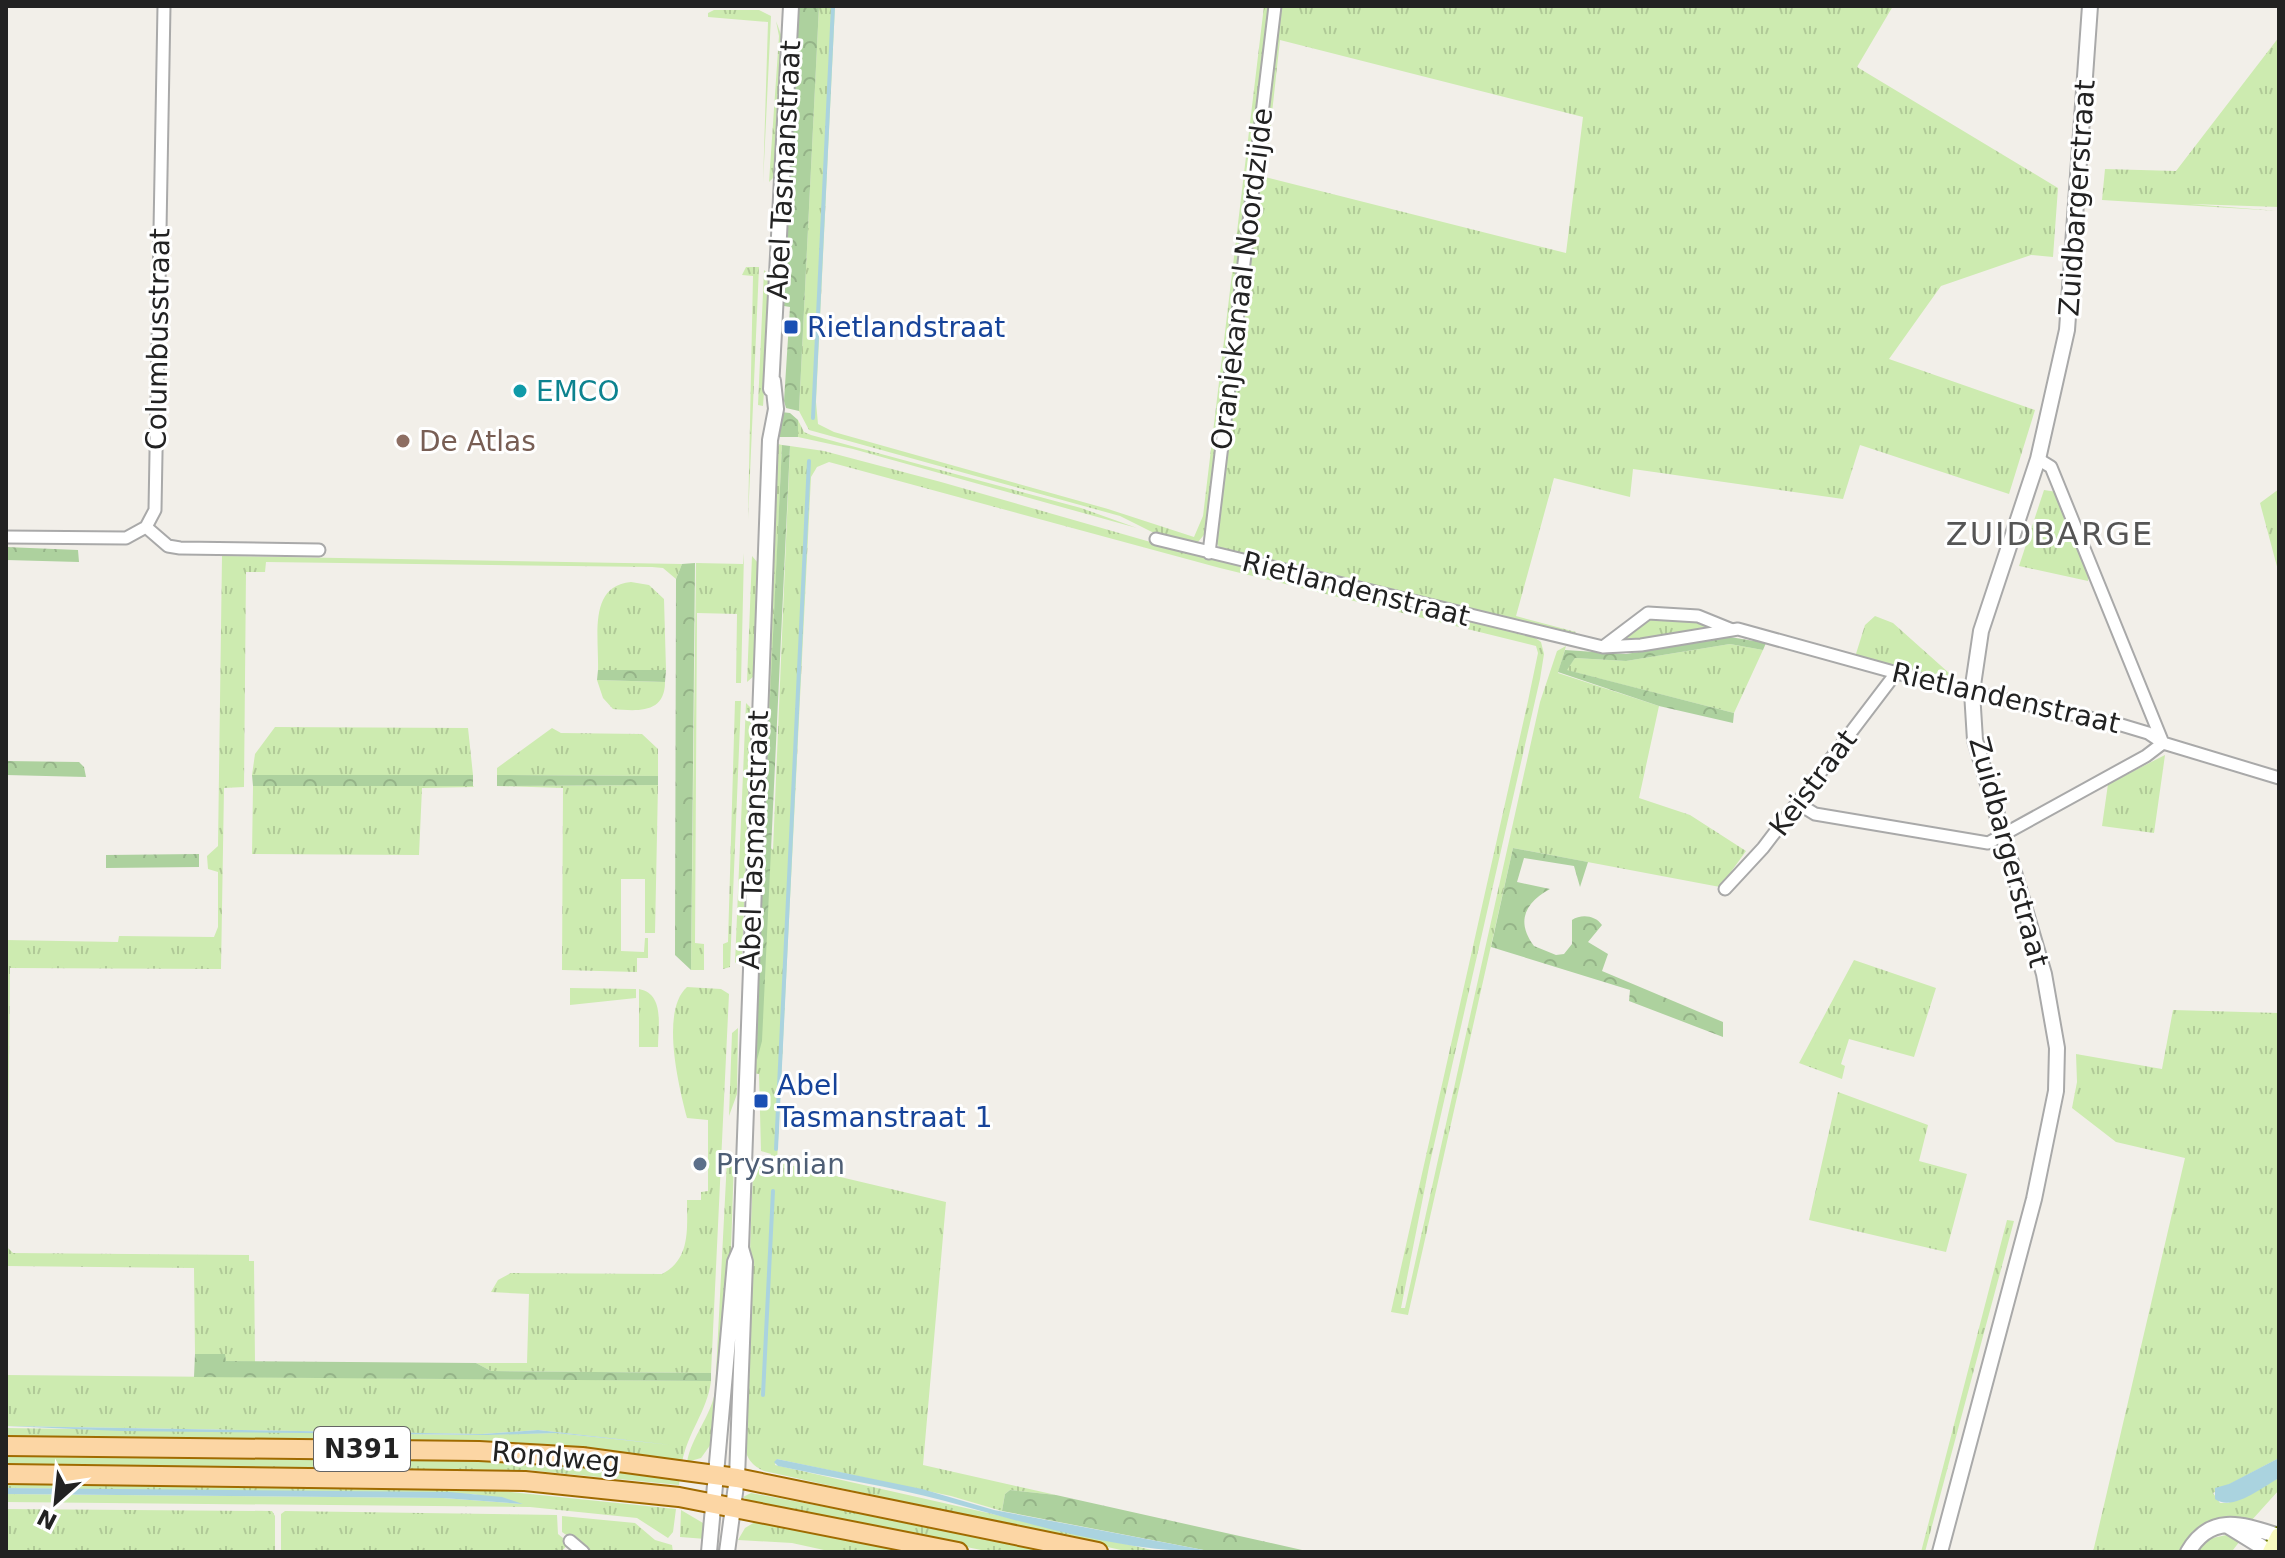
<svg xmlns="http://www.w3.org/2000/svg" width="2285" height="1558" font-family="'DejaVu Sans',sans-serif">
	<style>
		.grass { fill: url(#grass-tufts); fill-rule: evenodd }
		.forest { fill: url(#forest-crowns) }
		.water { fill: #aad3df }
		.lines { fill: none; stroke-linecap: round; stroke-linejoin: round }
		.stream { stroke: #aad3df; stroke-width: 4 }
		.minor-casing { stroke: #a9a9a9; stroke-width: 15 }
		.tertiary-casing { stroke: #a9a9a9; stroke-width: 18 }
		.secondary-casing { stroke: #707d05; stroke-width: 20 }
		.primary-casing { stroke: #a06b00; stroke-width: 22 }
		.minor { stroke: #fff; stroke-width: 11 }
		.tertiary { stroke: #fff; stroke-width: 14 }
		.secondary { stroke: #f7fabf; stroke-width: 16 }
		.primary { stroke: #fcd6a4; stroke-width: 18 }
		.transit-dot { fill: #1a4fb4; stroke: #fff; stroke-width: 3 }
		.culture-dot { fill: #0f9aa8; stroke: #fff; stroke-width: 3 }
		.education-dot { fill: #8d6e63; stroke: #fff; stroke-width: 3 }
		.service-dot { fill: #5c6f8a; stroke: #fff; stroke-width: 3 }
		.labels { text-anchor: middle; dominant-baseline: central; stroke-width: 6; stroke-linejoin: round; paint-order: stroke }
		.shield { fill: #fff; stroke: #646464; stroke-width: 2 }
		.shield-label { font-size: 26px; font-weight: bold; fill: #222 }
		.street-label { font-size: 28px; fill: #222; stroke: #fff }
		.transit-label { font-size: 28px; fill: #164399; stroke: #fff; text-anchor: start }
		.culture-label { font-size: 28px; fill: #0d838f; stroke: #fff; text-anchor: start }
		.education-label { font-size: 28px; fill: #785e54; stroke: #fff; text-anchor: start }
		.service-label { font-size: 28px; fill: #4e5e75; stroke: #fff; text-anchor: start }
		.quarter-label { font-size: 32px; letter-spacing: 2px; fill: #555; stroke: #fff }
	</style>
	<defs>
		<pattern id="grass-tufts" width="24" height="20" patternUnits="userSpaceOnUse" patternTransform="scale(2)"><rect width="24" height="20" fill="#cdebb0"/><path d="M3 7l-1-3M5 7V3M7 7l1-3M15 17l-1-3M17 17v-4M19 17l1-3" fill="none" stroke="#b0c997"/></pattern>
		<pattern id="forest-crowns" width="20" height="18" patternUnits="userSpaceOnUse" patternTransform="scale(2)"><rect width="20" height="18" fill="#add19e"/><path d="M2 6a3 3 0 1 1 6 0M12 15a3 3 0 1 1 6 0" fill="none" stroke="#95b388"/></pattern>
	</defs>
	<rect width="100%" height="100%" fill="#f2efe9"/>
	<path class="grass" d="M819,6H835L816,402L818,424L834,432L1108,509L1194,537L1203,516L1264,6H1272L1208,530L1198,542L1158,535L1120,516L809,430L799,411Z
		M1278,6H1893L1857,67L2058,188L2053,257L2031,255L1941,286L1889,359L2035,410L2009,494L1860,445L1843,499L1633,469L1630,497L1554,478L1516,616L1576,632L1571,638L1221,550L1214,539ZM1280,40L1583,117L1566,253L1265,177Z
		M714,10H759L771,16L763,184L768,22L708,17V13Z
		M776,21L783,40L777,174L769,182L779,36Z
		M2279,37V207L2190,204L2279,211L2102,200L2105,169L2176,171Z
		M746,267H759L748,520L753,276L742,275Z
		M764,270L772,278L763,406L758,405Z
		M798,420L804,432L811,435L1081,508L1137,528L853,449L798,437Z
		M778,444L782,445L764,842L773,850L790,446L824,451L941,482L1168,547L1531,635L1541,642L1544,654L1540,679L1429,1167L1401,1308H1405L1540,702L1557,651L1566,646L1558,673L1659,706L1639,798L1690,815L1746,851L1720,887L1513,848L1408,1315L1391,1312L1528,701L1538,653L1536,646L1220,568L829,462L817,467L811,477L777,1162L946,1202L923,1465L1056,1495L1010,1490L1005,1494L1002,1511L951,1496L777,1459L775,1465L1161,1552H1130L764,1471C749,1464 746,1456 743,1440L753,1169L756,1158L769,1162L771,1154L761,1151L759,1074L751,1073Z
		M2279,489V574L2260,503Z
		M2044,490L2057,492L2088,561V581L2019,566Z
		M744,553L741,683H736L737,614L697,613L695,943L704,944V970H691L696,563L743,564Z
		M222,556L682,564L676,579L663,568L652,567L266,562L265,572H246L244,787L224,788L221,969L10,968L7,1247L13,1253L249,1255V1261H254L255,1362L226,1361L224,1354H195L194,1268L6,1266V940L118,942L119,936L214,937L218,927V872L208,869L207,856L218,846Z
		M752,556L758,563L754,676L747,682Z
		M631,582L649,585L664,599L666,670H598C599,636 588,586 631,582Z
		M1682,616L1718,627L1639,642L1612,641L1642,617Z
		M1875,616L1893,623L1949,673L1953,683L1855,657L1865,625Z
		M1730,644L1763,650L1734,713L1566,670L1575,658L1626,661Z
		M597,680L665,682C665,714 637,711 613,709L603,698Z
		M735,701H741L730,967L723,969V944L728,942Z
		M746,703L752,709L742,957L735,963Z
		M275,727L468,728L473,775H252L255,754Z
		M552,728L561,733L642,734L658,749V776L497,775V768Z
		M2165,755L2154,833L2102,826L2108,784Z
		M658,785L655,933H645V879H621V951L644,952L645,938H648V958H637V972L562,970L563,788L497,786Z
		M253,786H473L474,787L422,788L419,855L252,854Z
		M1854,960L1936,988L1914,1057L1849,1039L1841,1064L1845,1066L1842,1079L1799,1063Z
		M687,987L721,989L729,994L711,1373L491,1371L476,1363H527L529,1294L491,1292L498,1280L511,1273L662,1274C691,1259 687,1228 687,1200H701V1192L708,1191V1120L687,1118C679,1087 660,1011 687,987Z
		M570,988L636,989V998L570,1005Z
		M639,989C665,994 658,1026 658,1047H639Z
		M2173,1010L2279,1013V1458L2213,1493L2220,1503H2228L2279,1478V1490L2251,1521C2217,1511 2202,1528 2181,1552H2093L2185,1158L2116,1142L2072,1108L2077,1082L2076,1054L2162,1069Z
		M738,1028L737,1094L729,1116L732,1033Z
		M1838,1092L1928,1125L1919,1161L1967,1174L1946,1252L1809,1220Z
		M727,1160H734L731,1250L711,1444L701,1458L687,1462C692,1436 710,1418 715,1392Z
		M2007,1220L2014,1221L1925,1552H1921Z
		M6,1375L711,1381C707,1412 687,1433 682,1463L6,1439V1428L469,1435L556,1433L671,1445L538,1430L482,1434L6,1426Z
		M6,1453L451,1457L547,1461L680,1475L679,1485L527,1470L6,1467Z
		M6,1482L463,1487L676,1509L673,1532L668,1538L637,1518L530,1507L6,1502V1494L443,1498L523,1504L473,1494L6,1488Z
		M751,1493L1064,1552H991L752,1503L743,1497Z
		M6,1509L272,1511L275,1516V1552H6Z
		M681,1510L703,1523L706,1539L680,1537Z
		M285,1511L557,1515L558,1534L569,1543L561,1552H281V1514Z
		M562,1516L635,1523L655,1540L672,1545L673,1552H591L562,1532Z
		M760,1519L923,1552H833L792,1543L738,1540L745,1528Z
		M2231,1534L2243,1537L2233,1550L2195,1552L2208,1539Z"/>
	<path class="forest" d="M799,6H819L799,411L786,408L784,401L790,307L784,306Z
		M781,412L790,413L798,420V437H779Z
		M782,445L790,446L762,1041L757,1060L758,951Z
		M6,547L78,550L79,562L6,560Z
		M695,563L691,970L675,955L676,579L682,564Z
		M1730,637L1766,643L1763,650L1730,644L1626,661L1575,658L1567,670L1734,713L1733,723L1659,706L1558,672L1565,650L1626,654Z
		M598,670H666L665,682L597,680Z
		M6,761L79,762L84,767L86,777L6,775Z
		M252,775H473V786H253Z
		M497,775L658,776V785L497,786Z
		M1513,848L1588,862L1580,887L1574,866L1524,858L1517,882L1550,889C1526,902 1515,921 1534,946L1556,955L1564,954L1572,944V920C1581,914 1595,915 1602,925L1588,942L1608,954L1602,971L1723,1022V1037L1629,1001L1630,990L1491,947Z
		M199,854V867L106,868V855Z
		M195,1354H225L226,1361L476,1363L491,1371L711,1373V1381L194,1377Z
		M1010,1490L1056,1495L1311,1552H1214L1002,1511L1005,1494Z"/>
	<path class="water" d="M6,1426L482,1434L538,1430L672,1445L556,1433L488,1435L120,1431Z
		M2279,1458V1478C2262,1487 2233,1512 2215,1499V1488L2229,1484Z
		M777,1459L922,1489L994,1510L1214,1552C1122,1552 1033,1525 945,1501C890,1486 833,1478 778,1466L774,1462Z
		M6,1488L450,1492L502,1497L523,1504L443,1498L6,1494Z"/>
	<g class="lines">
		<path class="stream" d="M813,418L833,6
			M776,1149L809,461
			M763,1395L773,1191"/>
		<g class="minor-casing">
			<path id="minor" d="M2038,459L2051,467L2163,743
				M146,527L168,546L180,548L319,550
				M6,537L126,538L146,527L155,510L164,6
				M1156,539L1603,647L1641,645L1738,629L1955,689L2118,724L2148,733L2163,743L2279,778
				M1209,553L1275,6
				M1603,647L1648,613L1698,616L1730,629
				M1797,803L1815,814L1988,843L2146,756L2163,743
				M1725,889L1763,848L1896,673
				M570,1541L583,1552"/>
		</g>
		<g class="tertiary-casing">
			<path id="tertiary" d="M771,389L791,6
				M2228,1526L2270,1552
				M709,1552L735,1262L741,1248
				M727,1552L737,1478L745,1262L741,1248L770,440L776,409L773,381
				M1940,1552L2034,1199L2056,1091L2057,1048L2044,974L1975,740L1972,692L1981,631L2038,459L2067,330L2090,6
				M2188,1552C2211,1512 2244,1525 2279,1536"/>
		</g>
		<g class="secondary-casing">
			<path id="secondary" d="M2271,1552L2279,1536"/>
		</g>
		<g class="primary-casing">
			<path id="primary" d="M6,1446L479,1451L582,1457L737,1478L1098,1552
				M6,1474L525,1481L679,1497L958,1552"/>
		</g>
		<use href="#minor" class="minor"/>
		<use href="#tertiary" class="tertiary"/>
		<use href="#secondary" class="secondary"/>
		<use href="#primary" class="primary"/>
	</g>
	<g class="transit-dot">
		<rect x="783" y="319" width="16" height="16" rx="4"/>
		<rect x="753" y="1093" width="16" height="16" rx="4"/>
	</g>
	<circle class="culture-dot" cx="520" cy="391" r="8"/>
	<circle class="education-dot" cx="403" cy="441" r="8"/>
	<circle class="service-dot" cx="700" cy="1164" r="8"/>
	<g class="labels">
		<rect class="shield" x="314" y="1427" width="96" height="44" rx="6"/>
		<g class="shield-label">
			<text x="362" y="1449">N391</text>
		</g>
		<g class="street-label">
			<text transform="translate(784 170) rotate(-87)">Abel Tasmanstraat</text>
			<text transform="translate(2077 198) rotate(-86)">Zuidbargerstraat</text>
			<text transform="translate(1242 279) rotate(-83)">Oranjekanaal Noordzijde</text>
			<text transform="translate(158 339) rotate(-89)">Columbusstraat</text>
			<text transform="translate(1356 589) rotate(14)">Rietlandenstraat</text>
			<text transform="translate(2006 698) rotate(13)">Rietlandenstraat</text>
			<text transform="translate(1813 783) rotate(-53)">Keistraat</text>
			<text transform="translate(754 840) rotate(-88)">Abel Tasmanstraat</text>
			<text transform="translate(2009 852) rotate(75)">Zuidbargerstraat</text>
			<text transform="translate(556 1457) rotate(5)">Rondweg</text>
		</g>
		<g class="transit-label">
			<text x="807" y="327">Rietlandstraat</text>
			<text x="777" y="1085">Abel<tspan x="777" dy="32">Tasmanstraat 1</tspan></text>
		</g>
		<g class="culture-label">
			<text x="536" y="391">EMCO</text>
		</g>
		<g class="education-label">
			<text x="419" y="441">De Atlas</text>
		</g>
		<g class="service-label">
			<text x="716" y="1164">Prysmian</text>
		</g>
		<g class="quarter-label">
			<text x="2050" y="534">ZUIDBARGE</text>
		</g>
	</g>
	<rect width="2285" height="1558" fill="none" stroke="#222222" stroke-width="16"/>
	<g transform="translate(56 1502) rotate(207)" stroke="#ffffff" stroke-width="6" paint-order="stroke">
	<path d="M0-6L14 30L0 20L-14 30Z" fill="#222222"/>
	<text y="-12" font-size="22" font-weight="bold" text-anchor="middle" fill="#222222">N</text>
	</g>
</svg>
